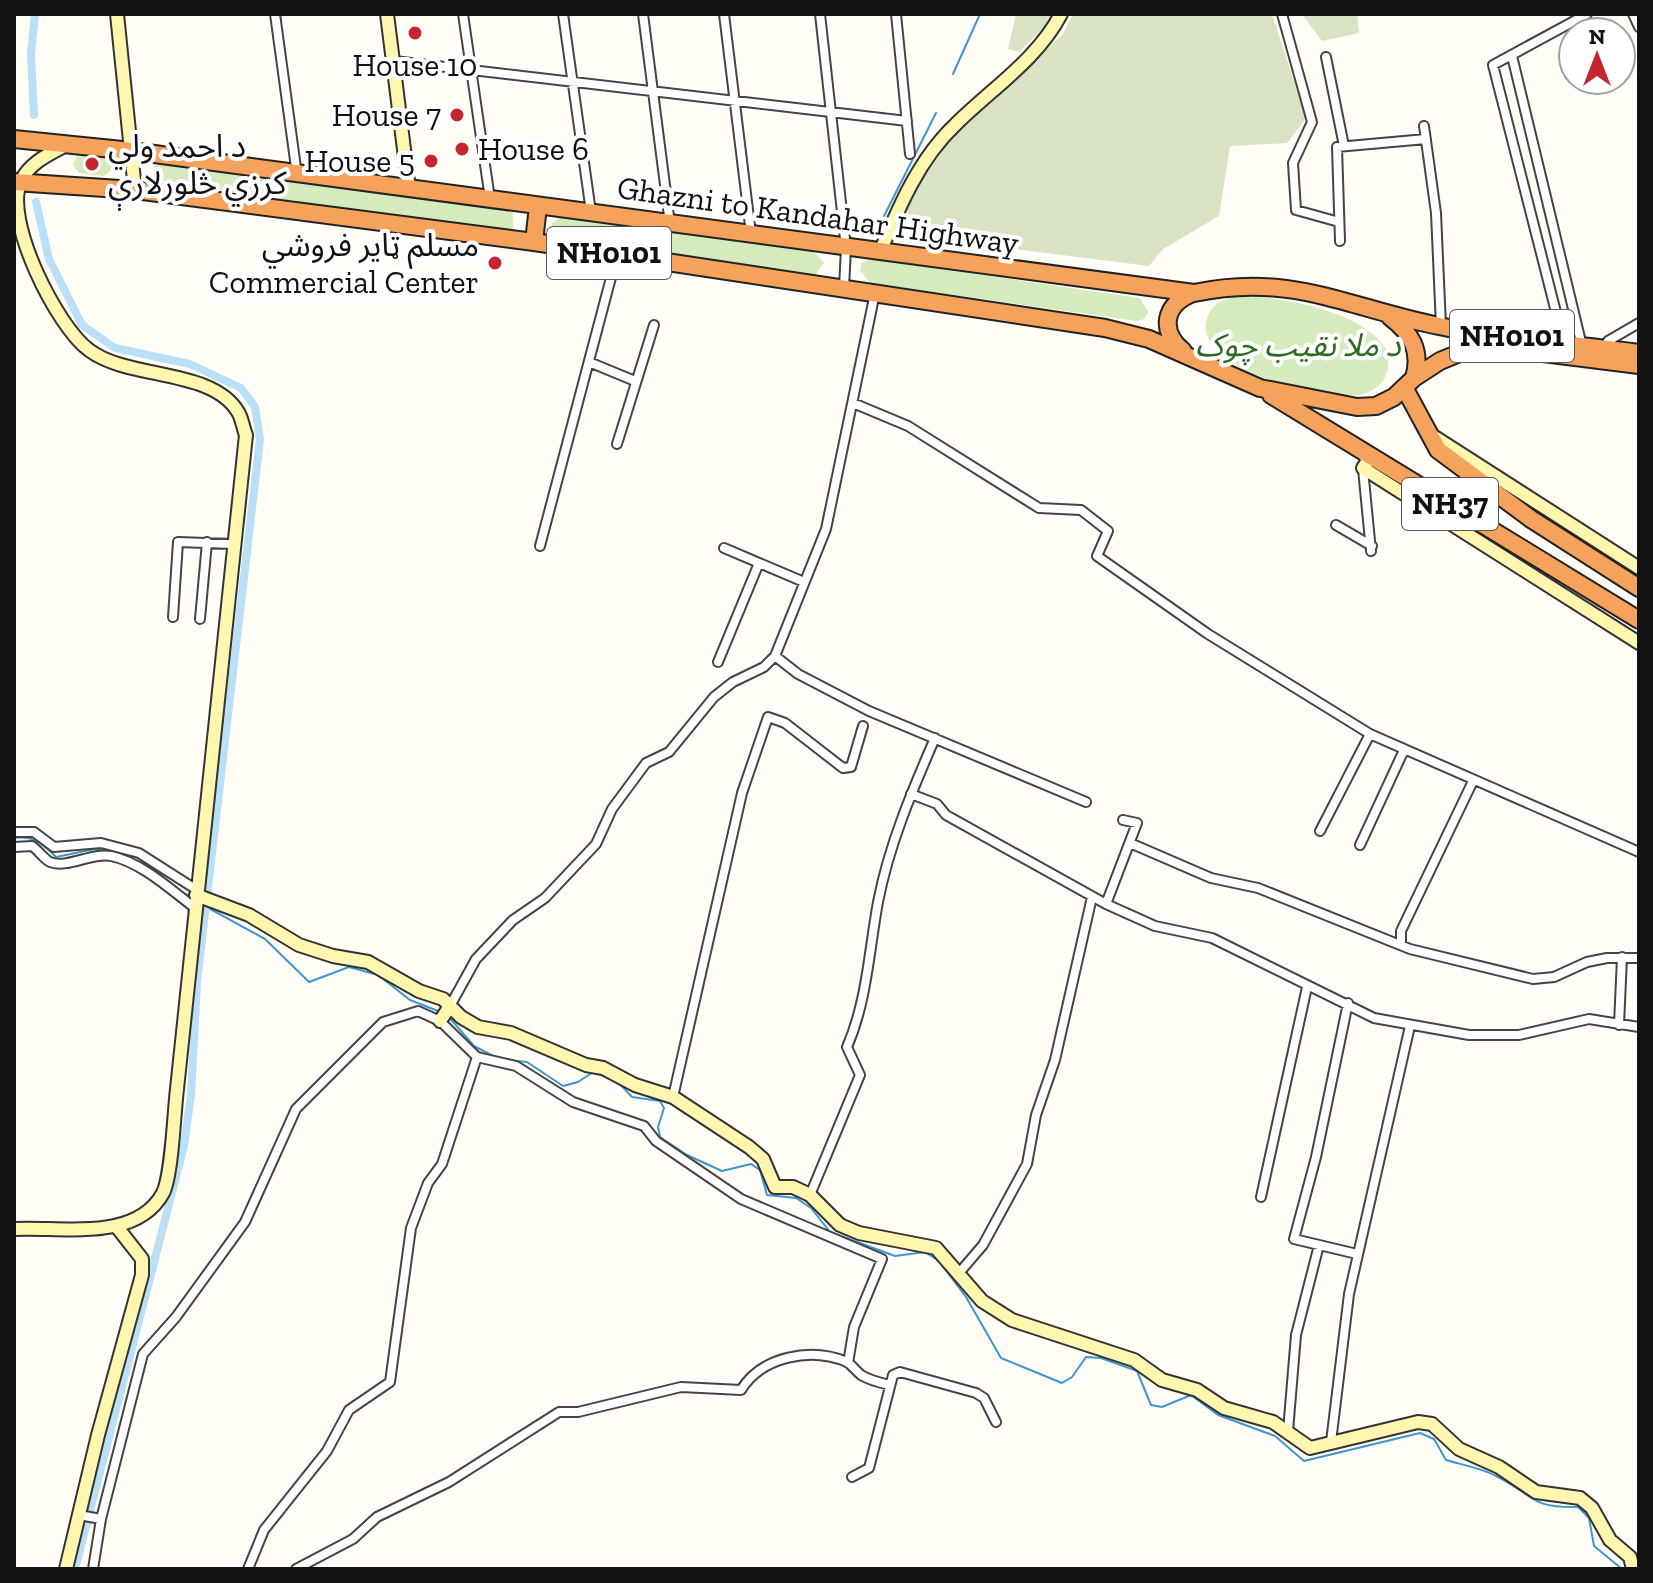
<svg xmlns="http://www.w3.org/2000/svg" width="1653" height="1583" font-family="'Zilla Slab','Noto Sans Arabic',serif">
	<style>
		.green { fill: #d5ebbd }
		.cemetery { fill: #d9e3c4 }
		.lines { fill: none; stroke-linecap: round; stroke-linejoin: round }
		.stream { stroke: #3f96cf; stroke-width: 2 }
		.canal { stroke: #b9e0f7; stroke-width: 8 }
		.street-casing { stroke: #444; stroke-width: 12 }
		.secondary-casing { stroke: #333; stroke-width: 16 }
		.highway-casing { stroke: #222; stroke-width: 20 }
		.street { stroke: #fff; stroke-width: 8 }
		.secondary { stroke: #fff6b0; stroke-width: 12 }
		.highway { stroke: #f5a25d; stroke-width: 16 }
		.poi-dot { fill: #c4262e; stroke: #fff; stroke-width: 3 }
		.labels { text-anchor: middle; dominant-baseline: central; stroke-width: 8; stroke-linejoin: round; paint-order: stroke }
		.shield { fill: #fff; stroke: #585858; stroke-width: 2 }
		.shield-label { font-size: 30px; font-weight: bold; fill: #111 }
		.poi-label { font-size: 32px; fill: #111; stroke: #fff; text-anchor: end }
		.street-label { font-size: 32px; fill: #111; stroke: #fff }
		.park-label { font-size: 32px; font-style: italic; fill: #2f6b1f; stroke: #fff }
	</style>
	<rect width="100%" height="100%" fill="#fffdf5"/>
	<path class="green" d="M78,153L106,156L111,160V170L104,176L79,173L73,165Z
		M161,163L505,206L513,213V228L505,231L156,181L153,167Z
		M562,216L814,252L824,263L815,275L801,274L560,239L554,235L552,223Z
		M871,259L1140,298L1148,312L1144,319L1137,321L870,283L860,270L862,263Z
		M1239,296C1278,296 1363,311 1385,348C1389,355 1389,364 1387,372C1378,400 1343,398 1319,393C1288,386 1195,365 1207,319C1212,302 1224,299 1239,296Z"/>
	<path class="cemetery" d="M1016,14H1052L1048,24L1019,52L1008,49Z
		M1073,14H1272L1306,118L1287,143L1230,146L1219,216L1163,249L1149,266L895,234L922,180L956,132L1063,34Z
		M1302,14H1357L1359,33L1322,41Z"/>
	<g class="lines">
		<path class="stream" d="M953,74L980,14
			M875,234L936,113
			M14,838C34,835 43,844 56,857L95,849L104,851
			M174,887L189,896
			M203,905L265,939L309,982L349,967L378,975L410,1000L438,1011
			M448,1016L474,1046L497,1058
			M507,1060L527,1062L563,1086L578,1082L593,1072L612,1079
			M618,1082L632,1097L660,1101L664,1108L658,1127L660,1137L687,1155L722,1171L751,1164L760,1170L767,1195L796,1198L811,1208L830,1232L895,1256L925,1252L939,1261L966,1297L1001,1358L1062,1383L1072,1377L1086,1357L1101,1358L1137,1371L1151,1405L1162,1407L1191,1395L1218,1415L1275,1436L1304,1461L1420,1433L1434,1439L1446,1460C1462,1465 1482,1468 1496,1476C1535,1495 1528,1508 1578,1507L1589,1518L1594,1546L1622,1569"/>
		<path class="canal" d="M34,115L31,54L35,14
			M36,202L49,259L82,325L115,348L190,364L241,388L255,407L260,439L197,982L191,1095L184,1146L75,1569"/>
		<g class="street-casing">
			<path id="street" d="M275,14L297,175
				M463,14L490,199
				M563,14L591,212
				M643,14L670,224
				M724,14L751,234
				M820,14L846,248L844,288
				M896,14L910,154
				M1282,14L1312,122L1293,163L1296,210L1339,222
				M1633,14L1639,27
				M1512,56L1582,346
				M1326,57L1344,146
				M394,61L907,121
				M1424,126L1436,213L1441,326
				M1340,241L1337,147L1426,139
				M1560,343L1558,320L1493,65L1587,14
				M1604,348L1608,341L1639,323
				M589,362L635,381
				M853,403L908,426L1039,508L1081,510L1108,531L1097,556L1208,634L1370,734L1639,852
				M617,444L654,325
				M1363,469L1371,551
				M1336,525L1372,546
				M540,546L617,255
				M724,548L804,582
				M173,617L178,542L233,544
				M200,619L207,542
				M775,656L798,674L869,711L1086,802
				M718,662L759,563
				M911,794L937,804L946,815L1106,904L1155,926L1212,938L1374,1018L1469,1035H1519L1589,1019L1639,1027
				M1320,831L1370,734
				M14,832H34L54,847L101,843L139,853L197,890
				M1130,843L1211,878L1258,888L1410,949L1533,979L1554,977L1587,962L1607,958H1639
				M1360,845L1404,750
				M14,847L32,846C38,850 45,860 50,862C67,869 92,852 111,856C141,862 171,890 195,908
				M1106,904L1137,823L1123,820
				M1401,945V931L1473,781
				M1348,1003L1316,1157L1294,1239L1357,1254
				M450,1006L476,959L513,920L545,898L596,844L612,809L646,763L669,752L714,697L733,682L764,667L775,656L826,529L875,293
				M1619,1025L1622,957
				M673,1097L742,793L768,717L785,723L843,768L851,767L863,726
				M810,1195L860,1075L847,1047C867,1001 869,951 878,902C889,845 912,791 935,738
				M1261,1197L1307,987
				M959,1273L983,1245L1027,1164L1036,1115L1055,1060L1092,897
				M1288,1431L1296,1335L1319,1245
				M1331,1442L1349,1294L1410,1026
				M852,1477L869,1468L893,1375L900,1372L976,1393L984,1398L996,1422
				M79,1515L101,1519
				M93,1569L101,1519L143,1354L176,1317L245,1222L296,1109L383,1022L418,1011L440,1021L477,1057L516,1066L573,1102L644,1126L656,1141L741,1199L882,1259L854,1327L848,1363
				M248,1569L264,1530L327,1451L349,1410L390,1382L411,1228L428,1183L442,1164L477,1057
				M296,1569L353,1539L377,1517L449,1482L559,1412H578L681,1387L741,1390C762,1356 811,1347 847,1362C852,1365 856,1371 861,1375C869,1380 881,1383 890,1385"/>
		</g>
		<g class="secondary-casing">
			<path id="secondary" d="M117,14L135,190
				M387,14L409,189
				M880,252C899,207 919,159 955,125C991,89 1037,60 1061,14
				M1430,434L1639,568
				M1362,450L1368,461L1363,468L1639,643
				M196,895L249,915L299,945L333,956L368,962L419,991L443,999L461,1017L478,1027L511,1033L586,1065L603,1068L635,1085L673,1097L749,1147L763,1159L775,1187H793L810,1195L840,1225L859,1233L936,1248L982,1301L1012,1320L1134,1360L1162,1380L1197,1390L1224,1408L1273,1422L1310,1448L1418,1422L1432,1424L1459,1449L1499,1467L1536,1492L1580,1498L1592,1508L1610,1540L1630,1557L1633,1569
				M440,1021L450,1006
				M14,1229C59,1226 136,1243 163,1193C172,1175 174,1113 177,1089L246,435C243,428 242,418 238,412C212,368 128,380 89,350C57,327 2,218 21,181C30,162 51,153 68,144
				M66,1569L98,1435L142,1275V1259L117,1227"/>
		</g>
		<g class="highway-casing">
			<path id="highway" d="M14,139L132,151L1194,293C1292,272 1348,308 1439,326C1504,340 1573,344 1639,353
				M14,182L135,190L534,242L1105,328L1149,339L1260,388L1357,407L1376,406L1394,397L1414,378L1440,361L1479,345L1639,365
				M534,242L538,206
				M1390,317C1411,333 1422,350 1414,378
				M1183,351C1159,331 1164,304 1193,293
				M1405,389L1438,450L1531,519L1639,588
				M1271,395L1639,620"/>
		</g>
		<use href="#street" class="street"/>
		<use href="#secondary" class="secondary"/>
		<use href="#highway" class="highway"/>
	</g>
	<g class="poi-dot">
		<circle cx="415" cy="33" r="8"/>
		<circle cx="457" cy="115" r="8"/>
		<circle cx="462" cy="149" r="8"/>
		<circle cx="431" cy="161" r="8"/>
		<circle cx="92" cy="164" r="8"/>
		<circle cx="495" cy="263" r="8"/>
	</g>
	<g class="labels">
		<g class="shield">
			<rect x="547" y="227" width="124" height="52" rx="6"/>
			<rect x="1450" y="310" width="124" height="52" rx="6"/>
			<rect x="1402" y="478" width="96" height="52" rx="6"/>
		</g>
		<g class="shield-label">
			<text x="609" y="253">NH0101</text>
			<text x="1512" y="336">NH0101</text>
			<text x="1450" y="504">NH37</text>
		</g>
		<g class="poi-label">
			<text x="415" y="65" text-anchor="middle">House 10</text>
			<text x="441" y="115">House 7</text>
			<text x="108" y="146" text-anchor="start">د احمد ولي<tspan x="108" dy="37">کرزي څلورلارې</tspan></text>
			<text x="478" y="149" text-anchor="start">House 6</text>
			<text x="415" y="161">House 5</text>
			<text x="479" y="245">مسلم ټایر فروشي<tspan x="479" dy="37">Commercial Center</tspan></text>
		</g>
		<g class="street-label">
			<text transform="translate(818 215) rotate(8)">Ghazni to Kandahar Highway</text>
		</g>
		<g class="park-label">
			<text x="1298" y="345">د ملا نقيب چوک</text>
		</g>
	</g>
	<rect width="1653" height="1583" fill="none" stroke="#111111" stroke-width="32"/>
	<g transform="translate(1597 56)"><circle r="38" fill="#ffffff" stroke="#a0a0a0" stroke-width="2"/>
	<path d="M0-6L14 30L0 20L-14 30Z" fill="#c4262e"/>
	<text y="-12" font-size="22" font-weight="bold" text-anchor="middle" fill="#111111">N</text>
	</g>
</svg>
